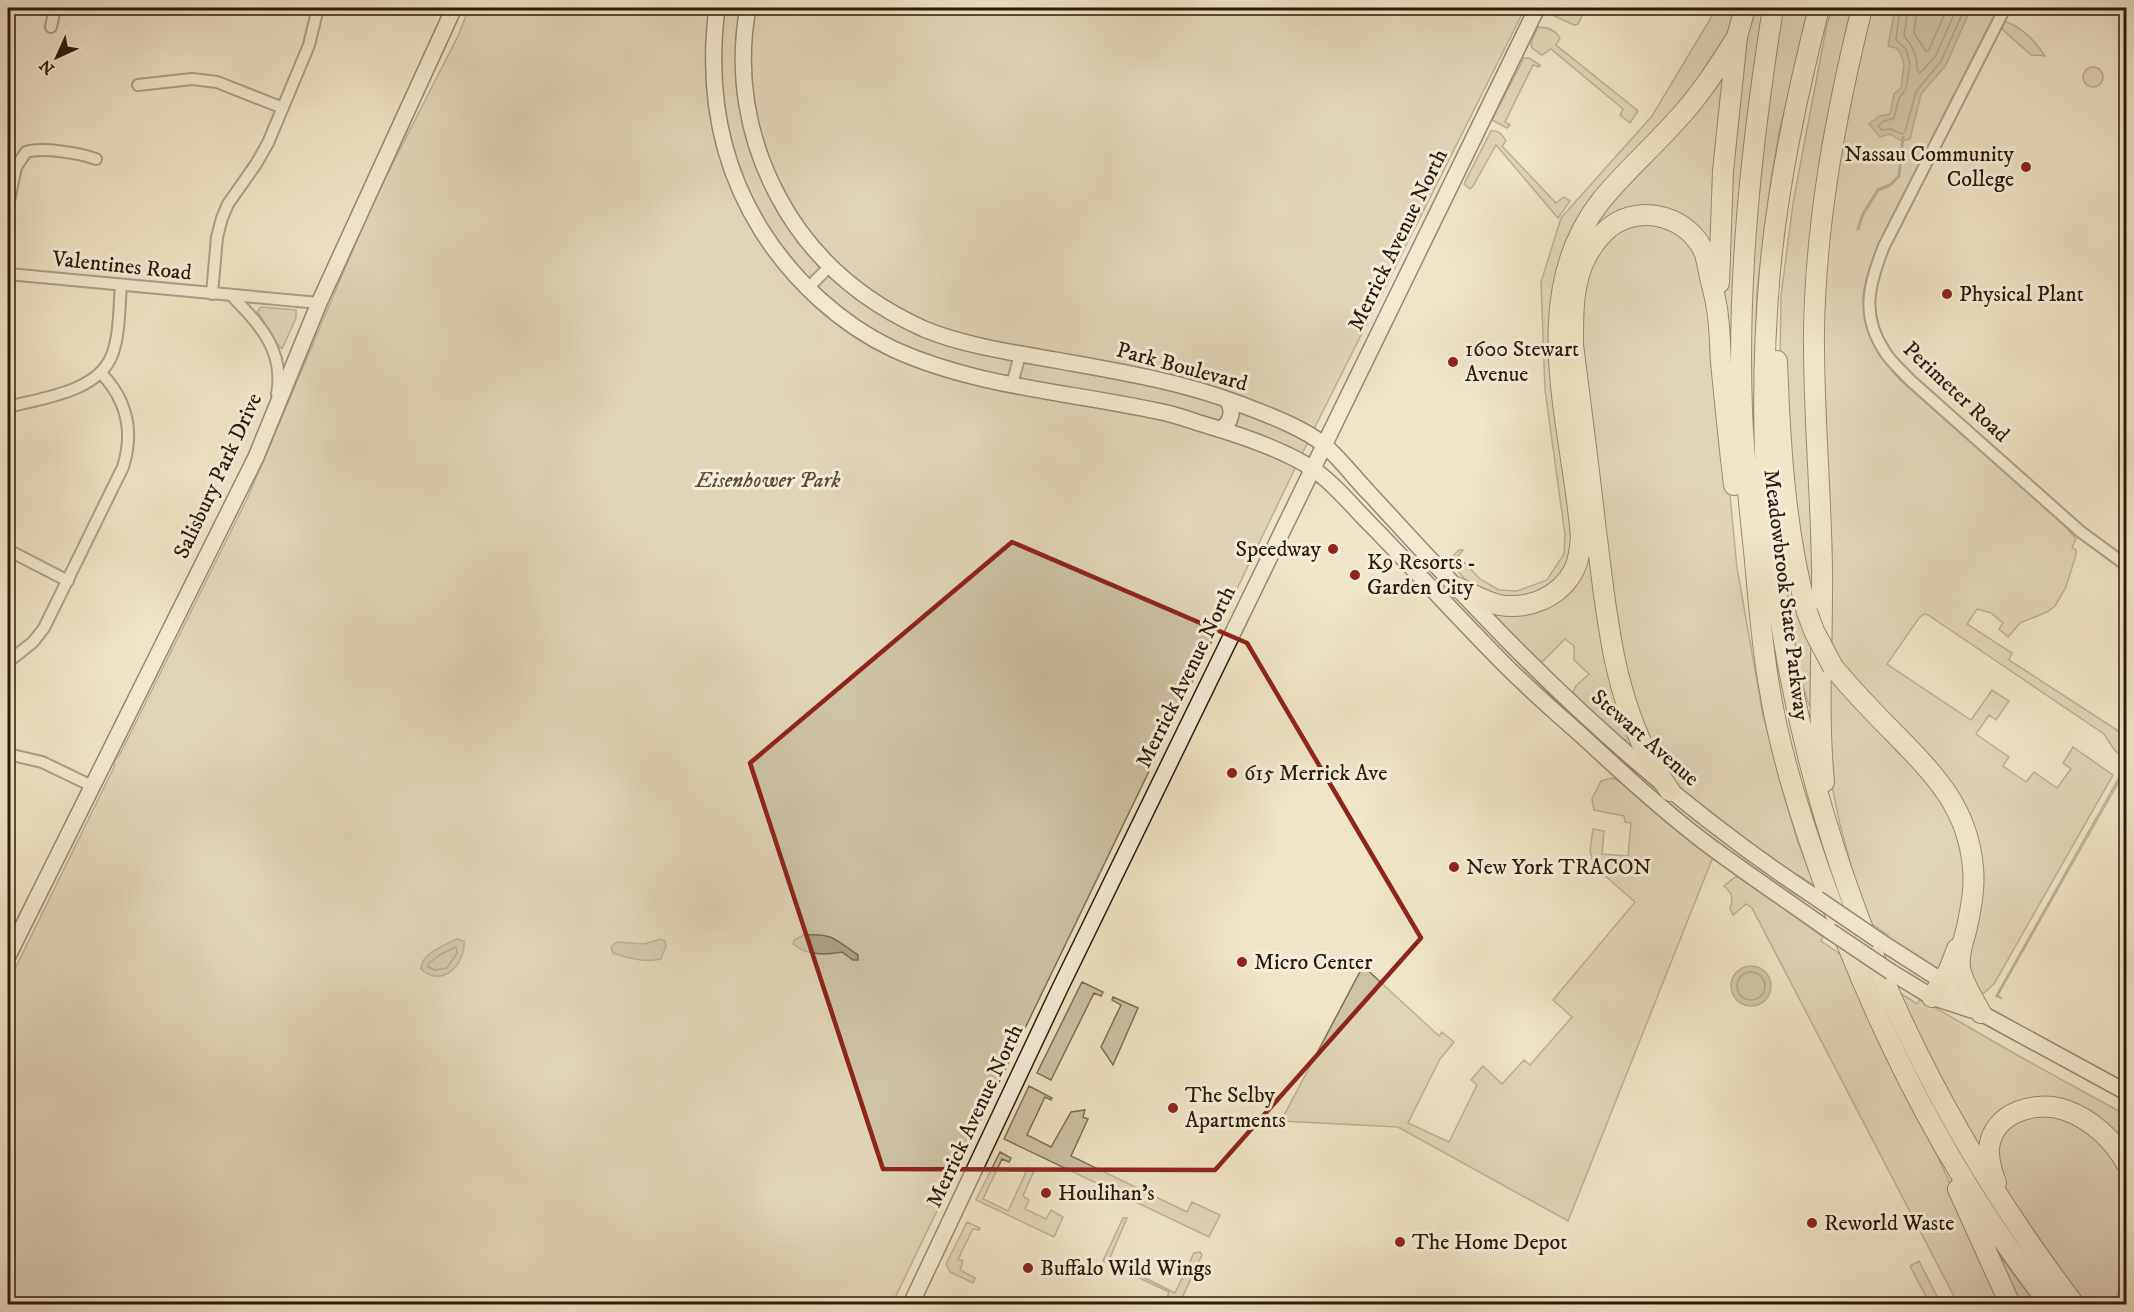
<svg xmlns="http://www.w3.org/2000/svg" width="2134" height="1312" font-family="'IM FELL DW Pica',serif">
	<style>
		.green { fill: #cec2a7; stroke: #7c6e58; stroke-width: 1.5 }
		.water { fill: #ada087; stroke: #796a54; stroke-width: 1.5 }
		.lines { fill: none; stroke-linecap: round; stroke-linejoin: round }
		.shore { stroke: #6c5d48; stroke-width: 1.5 }
		.stream { stroke: #796a54; stroke-width: 3 }
		.street-casing { stroke: #5c4d38; stroke-width: 14 }
		.secondary-casing { stroke: #2a1a08; stroke-width: 18 }
		.highway-casing { stroke: #2a1a08; stroke-width: 22 }
		.street { stroke: #f5eedb; stroke-width: 10 }
		.secondary { stroke: #f5eedb; stroke-width: 15 }
		.highway { stroke: #f0e5c8; stroke-width: 20 }
		.secondary-bridge-casing { stroke: #2a1a08; stroke-width: 18; stroke-linecap: butt }
		.highway-bridge-casing { stroke: #2a1a08; stroke-width: 22; stroke-linecap: butt }
		.secondary-bridge { stroke: #f5eedb; stroke-width: 15 }
		.highway-bridge { stroke: #f0e5c8; stroke-width: 20 }
		.marked { fill: none; stroke: #8f2418; stroke-width: 4.5; stroke-linejoin: round }
		.poi-dot { fill: #8f2418; stroke: #f5eedb; stroke-width: 2 }
		.labels { text-anchor: middle; dominant-baseline: central; stroke-width: 6; stroke-linejoin: round; paint-order: stroke }
		.poi-label { font-size: 22px; fill: #2a1a08; stroke: #f5eedb; text-anchor: start }
		.street-label { font-size: 22px; fill: #2a1a08; stroke: #f5eedb }
		.park-label { font-size: 22px; font-style: italic; fill: #5b4c38; stroke: #f5eedb }
	</style>
	<rect width="100%" height="100%" fill="#f0e5c8"/>
	<filter id="stains"><feTurbulence type="fractalNoise" baseFrequency=".00333" numOctaves="4"/><feColorMatrix values="0 0 0 0 .2 0 0 0 0 .09 0 0 0 0 .02 0 0 0 .5 -.17"/></filter>
	<radialGradient id="worn" r=".72"><stop offset=".6" stop-color="#630" stop-opacity="0"/><stop offset="1" stop-color="#630" stop-opacity=".3"/></radialGradient>
	<path class="green" d="M469,8H1525L1317,423L892,1304H8V983L115,765L113,764L121,752L248,497L374,200L458,36Z
		M1549,8H1586L1578,24L1574,25L1552,15Z
		M1714,8H1738L1728,34L1709,69L1574,233V555L1550,590L1505,601L1471,586L1452,565L1453,556L1459,550H1463L1458,556L1480,579L1499,590L1517,591L1547,580L1564,554L1565,535L1545,390L1541,282L1561,218L1652,116L1712,16Z
		M1750,8H1765C1740,133 1732,261 1733,388L1724,318L1726,215Z
		M1780,8H1810L1779,133L1770,186L1757,291L1754,411L1750,408L1751,258L1761,147Z
		M1832,8H1856L1827,133L1811,610L1804,583L1780,360L1781,296L1793,203L1826,29Z
		M1868,8H2000C1971,66 1941,124 1911,182C1895,214 1864,264 1863,300C1863,333 1878,356 1900,380L2065,526L2076,539L2072,547L2076,550V555L2066,587L2055,606L2047,612L2020,623L2008,637L1999,629L2003,623L1991,613L1977,609L1967,624L2012,653L2009,660L2126,736V762L2113,748L2104,734L1928,615L1924,614L1919,618L1887,664L1971,720L1992,690L2009,701L1996,720L1989,715L1976,734L2009,757L2003,766L2026,782L2034,772L2057,788L2071,769L2063,763L2073,747L2113,775L1994,984L1984,993H1980L1965,977L1975,846L1830,652L1822,381L1825,266L1830,210Z
		M1999,20C2018,23 2035,40 2045,56L2031,55L2003,30Z
		M1538,27C1547,27 1555,29 1560,38L1556,45L1638,111L1630,123L1620,115L1623,109L1551,49L1542,55L1532,48L1531,43Z
		M1524,58H1529L1540,65L1539,67L1533,65L1505,122L1510,125L1507,128L1492,120Z
		M1726,64L1714,258L1655,210L1594,234L1604,205Z
		M2083 77a10 10 0 1 1 20 0a10 10 0 1 1-20 0Z
		M1491,131C1498,130 1503,135 1506,141L1502,146L1556,203L1564,197L1570,201L1558,218L1496,145L1473,186L1470,189L1464,184Z
		M1656,222L1677,230L1695,248L1706,276L1724,433L1737,568L1763,715L1786,802L1798,843L1816,887L1798,875L1795,878L1685,794L1656,759L1623,680L1581,374L1583,278L1609,235L1633,223Z
		M261,307L296,310V318L282,349C276,344 265,321 257,312Z
		M1586,551L1592,552L1632,739L1623,740L1572,694L1576,686L1589,674L1574,660V646L1565,639L1540,664L1487,611L1536,609Z
		M1779,552L1786,555L1813,649L1812,705H1809L1796,665Z
		M1829,676L1880,730L1899,754L1901,751L1938,790L1959,830L1967,880L1957,940L1940,971L1886,940L1888,935L1866,920L1840,825L1829,772Z
		M2126,765V769L1998,995L2002,999L1996,996Z
		M1612,778L1618,780L1713,857L1568,1221L1398,1127L1281,1121L1363,966L1439,1036L1442,1032L1454,1042L1440,1059L1408,1123L1449,1142L1477,1085L1471,1080L1483,1066L1502,1084L1524,1060L1530,1065L1572,1017L1553,1000L1635,902L1594,866L1590,851L1593,829L1604,831L1602,854L1628,856L1631,823L1625,822L1624,816L1594,810L1592,799L1601,781Z
		M1735,877H1740L1823,937L1821,941L1840,954L1944,1170L2004,1304H1958L1752,908L1746,904L1733,915L1730,908C1734,898 1732,893 1724,886Z
		M1082,982L1103,992L1101,996L1094,993L1051,1080L1037,1073Z
		M1897,991L1917,1004L1920,999L2017,1055L2126,1115V1158L2109,1134L2033,1104L1980,1148L1950,1102Z
		M1113,997L1138,1008L1113,1065L1101,1047L1121,1005L1112,1000Z
		M1029,1086L1052,1098L1051,1100L1045,1097L1027,1135L1051,1147L1071,1112L1085,1110L1083,1117L1088,1119L1071,1156L1187,1212L1192,1202L1220,1215L1209,1237L1004,1139Z
		M2031,1113L2077,1121L2113,1152L2126,1173V1277L2112,1304H2083L2002,1185L1994,1144L1999,1133Z
		M1000,1152L1011,1158L1009,1162L1002,1159L983,1199L1008,1211L1028,1168L1034,1171L1023,1196L1029,1200L1025,1209L1046,1219L1051,1210L1063,1217L1054,1237L976,1200Z
		M1123,1218H1127L1109,1260L1175,1293L1194,1253L1200,1252L1202,1255L1180,1302L1172,1304L1166,1301L1169,1292L1103,1261Z
		M967,1222L980,1228L979,1230L973,1229L958,1259L963,1261L960,1270L975,1278L973,1283L950,1272L946,1264Z
		M1991,1244L2036,1304H2013Z
		M1919,1261L1941,1304H1930L1910,1266Z"/>
	<path class="water" d="M1895,8H1971L1946,65L1921,94L1910,139L1901,141L1890,134L1880,137L1869,124L1880,116L1890,114L1894,94L1901,88L1904,64L1900,52L1896,48L1888,46Z
		M804,935C834,933 835,940 858,955V960H853L842,952C826,955 806,956 793,944L794,940Z
		M457,939L464,941C466,964 442,989 421,969C421,953 445,945 457,939Z
		M660,939L665,941L666,946L661,959C646,963 627,958 613,953L611,947L617,942L644,944Z
		M1731 986a20 20 0 1 1 40 0a20 20 0 1 1-40 0Z"/>
	<g class="lines">
		<path class="shore" d="M1900,8L1896,40L1906,49L1910,64L1906,89L1899,98L1894,118L1882,122L1878,126L1882,130L1891,129L1902,134L1905,132L1916,92L1941,61L1965,8
			M1908,8L1904,36C1913,46 1918,56 1917,70L1920,73L1935,57L1957,8
			M1917,8L1914,33L1926,51L1929,50L1947,8
			M456,947L457,953L447,968L435,970L428,967L429,963L441,954Z
			M1737 986a14 14 0 1 1 28 0a14 14 0 1 1-28 0Z"/>
		<path class="stream" d="M1858,229L1863,214L1878,190L1890,185L1899,176L1903,137"/>
		<g class="street-casing">
			<path id="street" d="M2005,8L1884,246C1869,284 1860,315 1885,352C1891,362 1902,371 1910,380L2081,532L2126,565
				M51,27L55,8
				M138,85L192,79L217,82L283,108
				M8,205L16,167L26,152C43,147 79,153 96,159
				M8,274L319,303
				M808,288L829,267
				M212,294L217,237L222,218L228,204L256,164L268,143L309,45L318,8
				M232,296C260,325 285,351 277,394
				M1012,384L1020,355
				M8,407C42,398 98,392 112,355C120,334 119,307 121,285
				M8,550L68,581
				M8,662L33,642L44,628L123,467C134,432 127,400 101,373
				M8,754L42,762L92,786"/>
		</g>
		<g class="secondary-casing">
			<path id="secondary" d="M717,8C707,86 719,163 762,231C793,280 840,324 893,349C976,387 1070,392 1157,411C1175,414 1192,421 1209,426C1243,436 1279,448 1310,467C1333,482 1352,506 1372,526C1417,572 1460,620 1506,666C1530,690 1555,712 1580,734C1620,771 1660,808 1703,841C1744,872 1788,901 1830,931
				M748,8C736,72 747,138 778,196C810,257 862,301 924,329C962,345 1014,353 1055,360C1116,371 1179,381 1237,403C1263,413 1303,427 1324,445C1339,457 1356,480 1370,494C1407,534 1444,575 1482,614C1584,721 1694,818 1818,899
				M1220,429C1232,423 1234,410 1227,400
				M1878,940L1942,981L1981,1013L2126,1092
				M8,956L256,457L319,303L454,8
				M1891,972L1932,997L1972,1010
				M911,1304L1060,988L1537,8
				M2125,1304L2126,1303"/>
		</g>
		<g class="highway-casing">
			<path id="highway" d="M1773,8C1752,141 1737,275 1742,411C1744,461 1750,511 1755,561C1759,605 1762,648 1770,691C1780,752 1799,811 1819,869C1874,1026 1948,1174 2050,1304
				M1819,8C1797,94 1778,182 1770,271C1737,646 1847,1006 2074,1304
				M1719,283L1723,171L1737,37L1745,8
				M1777,361C1780,444 1785,532 1807,612
				M1456,587C1470,593 1485,602 1499,605C1529,610 1560,597 1574,570C1579,560 1580,549 1581,538C1573,428 1525,299 1600,202C1623,173 1651,149 1675,122C1699,97 1718,67 1737,37
				M1833,667C1853,691 1873,712 1895,734C1935,775 1968,808 1973,868C1975,888 1971,908 1967,927C1964,940 1958,954 1960,967C1962,983 1974,999 1981,1013
				M1824,782C1817,709 1823,641 1822,569C1821,489 1813,409 1814,329C1816,220 1836,113 1862,8
				M1670,791C1663,781 1656,771 1650,760C1612,689 1606,609 1596,531C1589,469 1581,407 1573,345C1573,315 1572,283 1587,255C1593,245 1600,235 1610,227C1642,203 1690,217 1705,254C1707,261 1708,269 1710,277C1713,290 1717,303 1718,317C1720,332 1720,347 1721,362C1725,403 1729,444 1734,485
				M1932,997L1949,970L1957,949
				M1996,1183C1992,1172 1988,1160 1989,1148C1993,1112 2036,1100 2065,1110C2091,1119 2113,1139 2126,1163
				M1958,1189L2010,1304"/>
		</g>
		<use href="#street" class="street"/>
		<use href="#secondary" class="secondary"/>
		<use href="#highway" class="highway"/>
		<g class="secondary-bridge-casing">
			<path id="secondary-bridge" d="M1818,899L1878,940
				M1830,931L1891,972"/>
		</g>
		<g class="highway-bridge-casing">
			<path id="highway-bridge" d="M1807,612L1814,631L1833,667"/>
		</g>
		<use href="#secondary-bridge" class="secondary-bridge"/>
		<use href="#highway-bridge" class="highway-bridge"/>
	</g>
	<path d="M0 0H2134V1312H0ZM1012,542L1247,643L1421,938L1215,1170L883,1169L750,763Z" fill="#f0e5c8" fill-opacity=".55" fill-rule="evenodd"/>
	<path class="marked" d="M1012,542L1247,643L1421,938L1215,1170L883,1169L750,763Z"/>
	<g class="poi-dot">
		<circle cx="2026" cy="167" r="6"/>
		<circle cx="1947" cy="294" r="6"/>
		<circle cx="1453" cy="362" r="6"/>
		<circle cx="1333" cy="549" r="6"/>
		<circle cx="1355" cy="575" r="6"/>
		<circle cx="1232" cy="773" r="6"/>
		<circle cx="1454" cy="867" r="6"/>
		<circle cx="1242" cy="962" r="6"/>
		<circle cx="1173" cy="1108" r="6"/>
		<circle cx="1046" cy="1193" r="6"/>
		<circle cx="1812" cy="1223" r="6"/>
		<circle cx="1400" cy="1242" r="6"/>
		<circle cx="1028" cy="1268" r="6"/>
	</g>
	<g class="labels">
		<g class="poi-label">
			<text x="2014" y="154" text-anchor="end">Nassau Community<tspan x="2014" dy="25">College</tspan></text>
			<text x="1959" y="294">Physical Plant</text>
			<text x="1465" y="349">1600 Stewart<tspan x="1465" dy="25">Avenue</tspan></text>
			<text x="1321" y="549" text-anchor="end">Speedway</text>
			<text x="1367" y="562">K9 Resorts -<tspan x="1367" dy="25">Garden City</tspan></text>
			<text x="1244" y="773">615 Merrick Ave</text>
			<text x="1466" y="867">New York TRACON</text>
			<text x="1254" y="962">Micro Center</text>
			<text x="1185" y="1095">The Selby<tspan x="1185" dy="25">Apartments</tspan></text>
			<text x="1058" y="1193">Houlihan's</text>
			<text x="1824" y="1223">Reworld Waste</text>
			<text x="1412" y="1242">The Home Depot</text>
			<text x="1040" y="1268">Buffalo Wild Wings</text>
		</g>
		<g class="street-label">
			<text transform="translate(1398 240) rotate(-64)">Merrick Avenue North</text>
			<text transform="translate(122 266) rotate(6)">Valentines Road</text>
			<text transform="translate(1182 367) rotate(15)">Park Boulevard</text>
			<text transform="translate(1956 392) rotate(43)">Perimeter Road</text>
			<text transform="translate(218 476) rotate(-65)">Salisbury Park Drive</text>
			<text transform="translate(1786 595) rotate(83)">Meadowbrook State Parkway</text>
			<text transform="translate(1186 677) rotate(-64)">Merrick Avenue North</text>
			<text transform="translate(1645 738) rotate(41)">Stewart Avenue</text>
			<text transform="translate(975 1116) rotate(-65)">Merrick Avenue North</text>
		</g>
		<g class="park-label">
			<text x="768" y="480">Eisenhower Park</text>
		</g>
	</g>
	<rect width="2134" height="1312" fill="none" stroke="#f0e5c8" stroke-width="30"/>
	<rect x="9" y="9" width="2116" height="1294" fill="none" stroke="#2a1a08" stroke-width="3"/>
	<rect x="15" y="15" width="2104" height="1282" fill="none" stroke="#2a1a08" stroke-width="1.5"/>
	<g transform="translate(57 57) rotate(225)" stroke="#f5eedb" stroke-width="4.5" paint-order="stroke">
	<path d="M0-4.5L10 22L0 15L-10 22Z" fill="#2a1a08"/>
	<text y="-9" font-size="16" font-weight="bold" text-anchor="middle" fill="#2a1a08">N</text>
	</g>
	<rect width="100%" height="100%" filter="url(#stains)"/>
	<rect width="100%" height="100%" fill="url(#worn)"/>
</svg>
